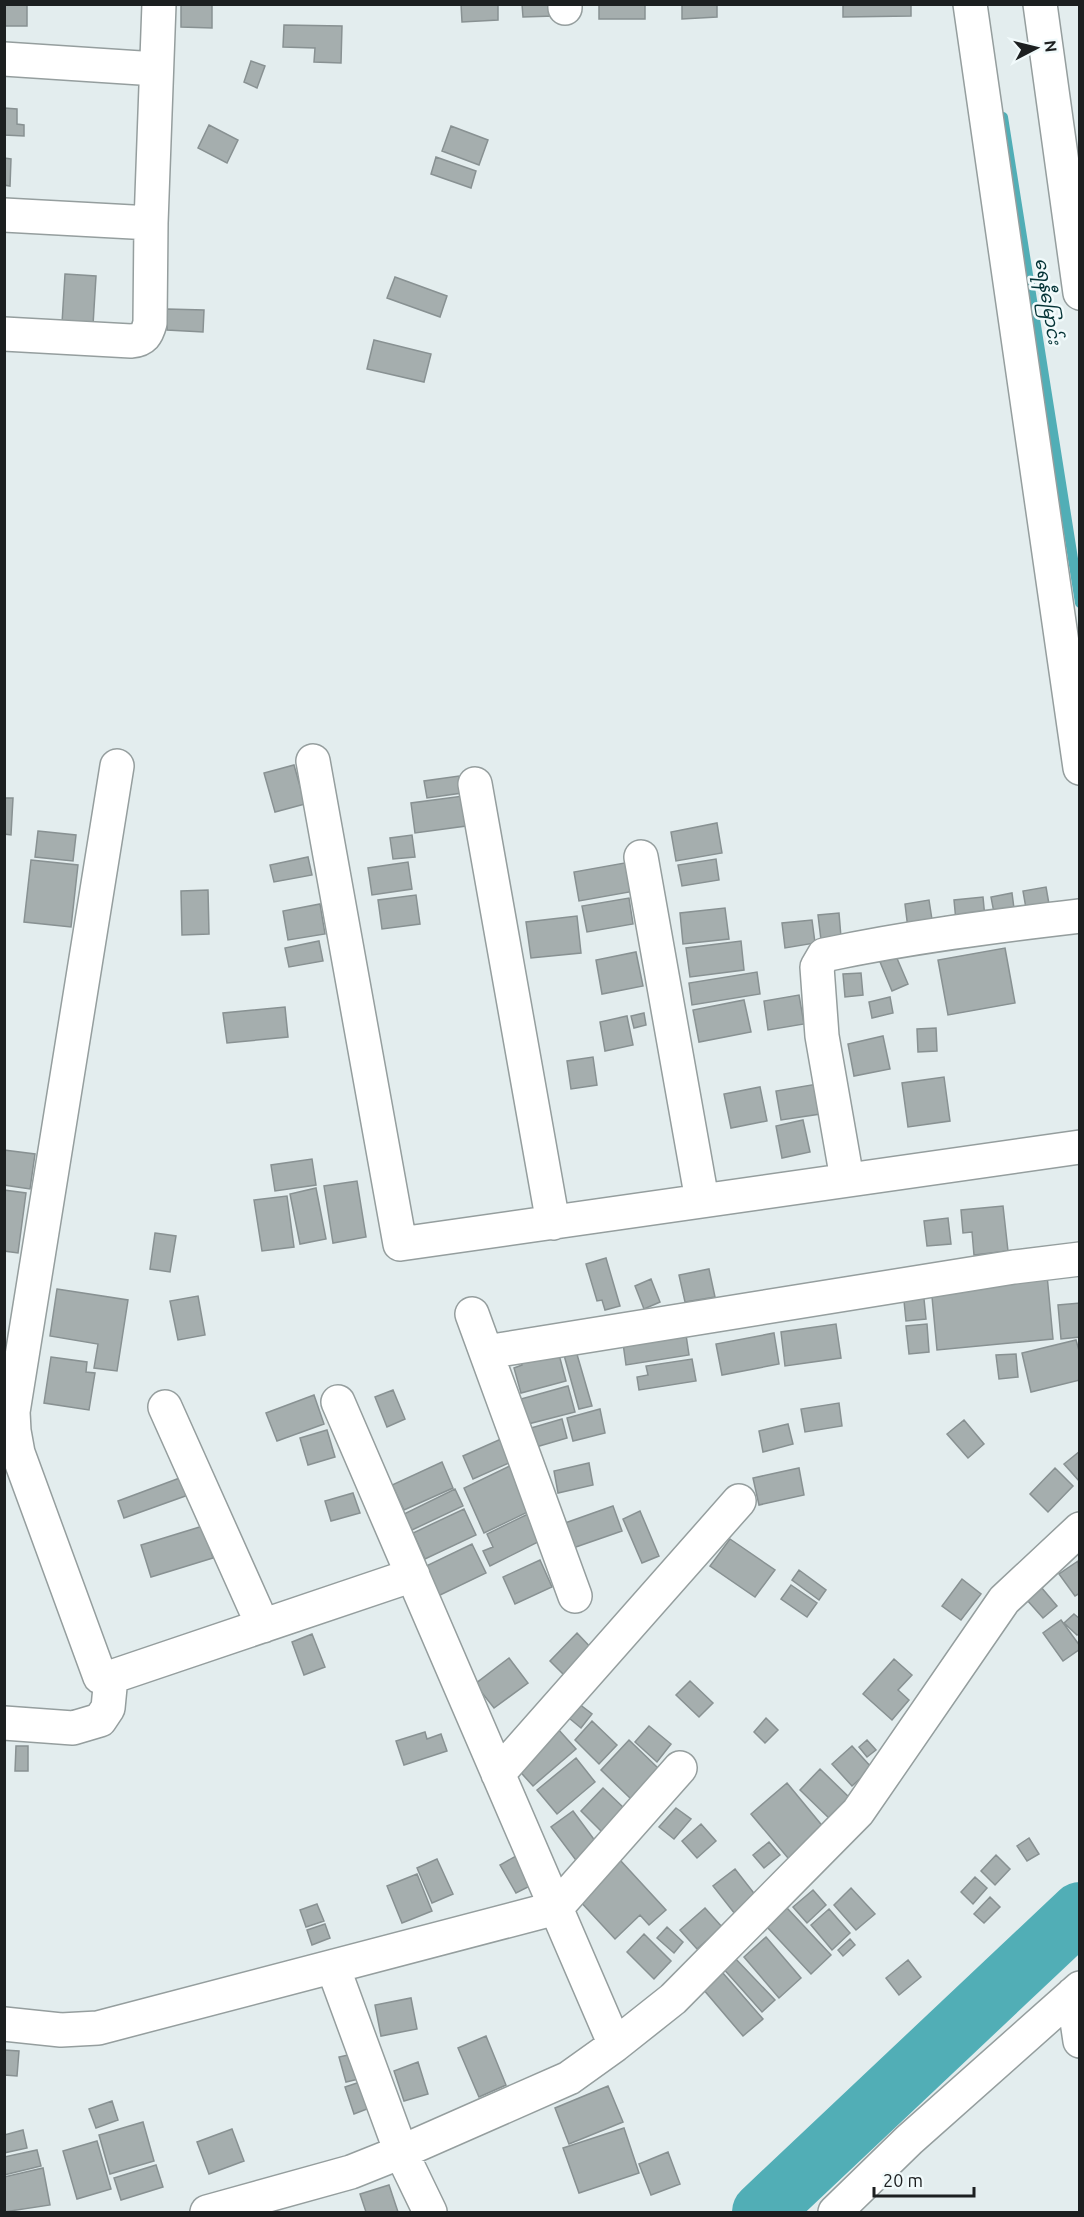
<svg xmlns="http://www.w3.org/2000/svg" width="1084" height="2217" font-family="Ubuntu,'Noto Sans Myanmar',sans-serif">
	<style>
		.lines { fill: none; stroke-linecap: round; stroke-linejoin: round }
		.stream { stroke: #51aeb6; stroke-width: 10 }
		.river { stroke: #51aeb6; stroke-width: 60 }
		.building { fill: #a5aeae; stroke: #889192; stroke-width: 1.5 }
		.street-casing { stroke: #959e9e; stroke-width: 36 }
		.street { stroke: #fff; stroke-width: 33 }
		.labels { text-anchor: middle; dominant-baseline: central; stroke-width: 5; stroke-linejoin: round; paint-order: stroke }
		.water-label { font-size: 18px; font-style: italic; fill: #033235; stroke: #f1fafb }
	</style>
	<rect width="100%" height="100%" fill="#e3edee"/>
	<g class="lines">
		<path class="stream" d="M1003,117L1080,603"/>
		<path class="river" d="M762,2212L1080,1912"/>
	</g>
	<path class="building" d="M4,4H27V26H4Z
		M181,4H212V28L181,27Z
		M461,4H498V20L462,22Z
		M522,4H554V16L523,17Z
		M599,4H645V19H599Z
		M682,4H717V17L682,19Z
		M843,4H911V16L843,17Z
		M284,25L342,26L341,63L314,62L315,48L283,47Z
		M251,61L265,66L257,88L244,82Z
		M4,108L17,109V124L24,125V136L4,135Z
		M209,125L238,140L227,163L198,148Z
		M451,126L488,140L479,165L442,151Z
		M436,157L476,171L471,188L431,174Z
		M4,158L11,159L10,186L4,185Z
		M65,274L96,276L93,325L62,323Z
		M395,277L447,296L440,317L387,298Z
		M167,309L204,310L203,332L167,330Z
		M374,340L431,354L424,382L367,369Z
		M294,765L305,804L275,812L264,773Z
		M459,776L462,793L427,798L424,781Z
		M463,796L466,826L415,833L411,803Z
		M4,798H13L11,835L4,834Z
		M717,823L722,853L676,861L671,832Z
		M38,831L76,835L73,861L35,857Z
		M412,835L415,857L393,859L390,838Z
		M308,857L312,875L274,882L270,865Z
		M716,859L719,880L682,886L678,865Z
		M31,860L78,865L71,927L24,922Z
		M408,862L412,889L372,895L368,868Z
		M630,862L635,891L579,901L574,872Z
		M1046,887L1050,910L1027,914L1023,891Z
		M208,890L209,934L182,935L181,891Z
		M1012,893L1015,916L995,918L991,897Z
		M416,895L420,924L382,929L378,900Z
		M983,897L985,918L956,921L954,900Z
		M629,898L633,924L587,932L582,906Z
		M929,900L933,926L908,929L905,904Z
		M320,904L325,934L288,940L283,911Z
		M725,908L729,939L683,944L680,913Z
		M839,913L841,937L821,940L818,915Z
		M577,916L581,953L531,958L526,922Z
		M812,920L815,943L785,948L782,923Z
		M319,941L323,961L289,967L285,948Z
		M741,941L744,970L690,977L686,948Z
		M1005,948L1015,1003L948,1015L938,960Z
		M636,952L643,986L602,994L596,960Z
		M896,956L908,984L892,991L880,962Z
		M757,972L760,994L692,1005L689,983Z
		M861,973L863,995L845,997L843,974Z
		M799,995L804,1024L768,1030L764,1001Z
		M890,997L893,1013L872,1018L869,1002Z
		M744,1000L751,1032L699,1042L693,1010Z
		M285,1007L288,1037L227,1043L223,1013Z
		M644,1013L646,1025L634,1028L631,1016Z
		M627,1016L633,1045L605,1051L600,1022Z
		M936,1028L937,1051L918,1052L917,1029Z
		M883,1036L890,1069L854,1076L848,1044Z
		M593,1057L597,1085L571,1089L567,1061Z
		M944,1077L950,1121L908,1127L902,1083Z
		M823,1083L827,1113L781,1120L776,1091Z
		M760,1087L767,1121L731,1128L724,1094Z
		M803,1120L810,1152L782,1158L776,1126Z
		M4,1150L35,1154L30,1189L4,1185Z
		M312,1159L316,1185L275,1191L271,1165Z
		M357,1181L366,1237L333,1243L324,1186Z
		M316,1188L326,1239L300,1244L290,1194Z
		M4,1190L26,1193L18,1253L4,1251Z
		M287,1196L294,1247L262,1251L254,1200Z
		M1003,1206L1008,1251L974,1255L972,1232L963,1233L961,1210Z
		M948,1218L951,1244L927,1246L924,1221Z
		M155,1233L176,1236L170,1272L150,1269Z
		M606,1258L620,1306L605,1310L602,1300L597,1301L586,1264Z
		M709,1269L715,1297L685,1302L679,1275Z
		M1047,1275L1053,1339L937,1350L931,1286Z
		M651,1279L660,1302L644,1309L635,1286Z
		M57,1289L128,1300L117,1371L94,1368L98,1344L50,1336Z
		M923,1289L926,1319L906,1321L903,1291Z
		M198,1296L205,1335L178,1340L170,1301Z
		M1080,1303V1337L1061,1339L1058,1305Z
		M836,1324L841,1358L785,1366L781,1332Z
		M927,1324L929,1352L909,1354L906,1326Z
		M685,1328L689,1355L626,1365L622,1336Z
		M774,1333L779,1364L722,1375L716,1344Z
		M1076,1340L1080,1354V1380L1031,1392L1022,1353Z
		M574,1344L592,1406L579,1409L562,1348Z
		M557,1347L566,1381L521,1393L514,1368L522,1365L520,1357Z
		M1016,1354L1018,1377L999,1379L996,1355Z
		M51,1357L87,1362L86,1372L95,1373L89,1410L44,1403Z
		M692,1359L696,1381L639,1390L637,1377L648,1375L646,1366Z
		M568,1386L575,1412L528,1424L521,1399Z
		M393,1390L405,1419L387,1427L375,1397Z
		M314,1395L324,1424L277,1441L266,1413Z
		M839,1403L842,1426L805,1432L801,1409Z
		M600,1409L605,1433L573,1441L567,1418Z
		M562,1419L567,1438L536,1447L531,1428Z
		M964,1420L984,1444L968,1458L947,1434Z
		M788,1424L793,1444L763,1452L759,1431Z
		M327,1430L335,1457L308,1465L300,1438Z
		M501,1439L511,1462L473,1479L463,1456Z
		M1080,1451V1482L1064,1464Z
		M442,1462L453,1488L404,1510L392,1485Z
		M589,1463L593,1485L558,1493L554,1471Z
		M514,1464L534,1509L484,1533L464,1488Z
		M799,1468L804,1495L759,1505L753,1478Z
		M1055,1468L1073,1486L1048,1512L1030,1494Z
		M185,1476L191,1494L124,1518L118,1501Z
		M455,1489L463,1506L412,1530L404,1514Z
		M353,1493L360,1513L331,1521L325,1501Z
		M613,1506L622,1531L573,1548L565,1523Z
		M464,1509L476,1535L425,1559L413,1533Z
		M640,1511L659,1556L642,1563L623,1519Z
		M530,1513L544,1539L490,1566L483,1551L493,1547L487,1534Z
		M203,1526L213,1558L151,1577L141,1545Z
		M730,1539L775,1570L755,1597L710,1566Z
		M472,1544L486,1573L436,1597L422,1568Z
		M540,1560L552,1587L515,1604L503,1577Z
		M1078,1561L1080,1593L1075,1596L1059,1574Z
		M799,1570L826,1590L819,1600L792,1580Z
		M962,1579L981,1594L961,1620L942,1606Z
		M791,1585L817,1603L807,1617L781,1599Z
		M1041,1587L1057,1606L1043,1618L1027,1600Z
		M1074,1614L1080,1619V1633L1077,1635L1064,1623Z
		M1061,1620L1080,1646V1649L1063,1661L1043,1633Z
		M577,1633L595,1652L568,1679L550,1661Z
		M312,1634L325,1667L304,1675L292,1642Z
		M509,1658L528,1683L494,1708L475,1684Z
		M894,1659L912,1675L898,1690L909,1700L892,1720L863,1694Z
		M690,1681L713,1703L699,1717L676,1695Z
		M574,1700L592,1714L581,1728L563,1713Z
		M766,1718L778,1730L765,1743L754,1732Z
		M592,1721L617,1745L599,1764L575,1740Z
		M649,1726L671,1744L657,1762L635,1742Z
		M557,1728L576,1749L533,1786L515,1766Z
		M425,1732L427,1739L441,1734L447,1751L404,1765L396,1741Z
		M629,1740L659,1769L631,1799L601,1770Z
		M867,1740L876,1750L867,1757L859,1747Z
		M16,1746H28V1771H15Z
		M852,1746L872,1768L852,1786L832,1764Z
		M576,1758L595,1782L557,1814L537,1790Z
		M820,1769L854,1802L834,1823L800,1790Z
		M787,1783L829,1834L793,1864L751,1814Z
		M603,1788L626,1810L603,1833L581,1811Z
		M676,1808L691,1819L674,1839L659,1827Z
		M573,1811L599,1846L578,1863L551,1827Z
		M701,1824L716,1841L697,1858L682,1841Z
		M1029,1838L1039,1854L1027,1861L1017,1846Z
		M769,1842L780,1855L764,1868L753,1855Z
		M996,1855L1010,1869L995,1885L981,1871Z
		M516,1856L532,1885L516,1893L500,1865Z
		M437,1859L453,1894L432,1903L417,1868Z
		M620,1860L666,1910L649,1925L640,1915L615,1939L578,1899Z
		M735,1869L757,1897L735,1914L713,1886Z
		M417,1874L432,1911L402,1923L387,1886Z
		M975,1877L987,1888L973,1904L961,1892Z
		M851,1888L875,1914L856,1930L834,1905Z
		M813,1890L826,1905L807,1923L793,1907Z
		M990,1897L1000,1907L984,1923L974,1914Z
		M317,1904L324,1921L306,1927L300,1910Z
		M705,1908L722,1927L697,1949L680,1930Z
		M787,1908L831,1955L811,1974L767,1927Z
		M829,1909L850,1933L832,1950L811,1925Z
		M325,1924L330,1938L312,1945L307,1930Z
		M667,1927L683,1942L674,1953L657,1938Z
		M644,1934L671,1961L654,1979L627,1952Z
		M766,1937L801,1978L779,1998L744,1957Z
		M850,1939L855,1945L843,1956L838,1950Z
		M732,1955L775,2000L762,2012L721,1966Z
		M908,1960L921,1977L899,1995L886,1978Z
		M722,1972L763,2019L743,2036L703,1989Z
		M411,1998L417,2029L381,2036L375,2005Z
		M486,2036L506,2085L479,2097L458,2048Z
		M4,2050L19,2051L17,2076L4,2075Z
		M357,2053L363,2078L346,2082L339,2057Z
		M418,2062L428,2094L404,2101L394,2071Z
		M363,2081L372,2107L354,2114L345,2087Z
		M608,2086L623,2122L569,2144L555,2108Z
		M112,2101L118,2120L96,2128L89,2109Z
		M143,2122L154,2161L110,2174L99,2135Z
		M624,2128L639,2173L579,2193L563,2148Z
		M232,2129L244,2161L209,2174L197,2142Z
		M23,2130L27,2148L4,2153V2135Z
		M97,2141L111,2189L77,2199L63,2151Z
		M37,2150L41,2166L4,2175V2157Z
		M668,2152L680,2184L651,2195L639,2164Z
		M156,2165L163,2187L121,2200L114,2178Z
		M43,2168L50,2205L4,2212V2177Z
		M389,2185L398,2212H366L360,2194Z"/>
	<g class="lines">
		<g class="street-casing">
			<path id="street" d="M565,4V8
				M970,4L1080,768
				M1040,4L1080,293
				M4,59L156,69
				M4,215L151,223
				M4,334L131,341C144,340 147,334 150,323L151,223L159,4
				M313,761L400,1244L1080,1147
				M117,766L13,1412L14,1431L18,1453L100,1677H111L413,1575
				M475,784L553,1223
				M641,857L702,1200
				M847,1179L822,1036L817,967L824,955C909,937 994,926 1080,916
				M472,1314L575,1596
				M486,1352L1014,1267L1080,1259
				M338,1402L615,2045
				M165,1407L263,1626
				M4,1723L73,1728L100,1720L108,1708L111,1677
				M498,1774L739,1501
				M333,1967L401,2152L430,2212
				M1073,1994L1080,2041
				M4,2024L61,2030L98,2028L556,1908L680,1768
				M207,2212L351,2172L401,2152L569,2078L615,2045L673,1999L858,1812L1004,1600L1080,1529
				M835,2212L909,2140L1080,1988"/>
		</g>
		<use href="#street" class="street"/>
	</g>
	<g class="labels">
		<g class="water-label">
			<text transform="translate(1049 301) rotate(81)">ရေနီမြောင်း</text>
		</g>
	</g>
	<rect width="1084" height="2217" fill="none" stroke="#1c1f20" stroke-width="12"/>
	<g transform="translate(1036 48) rotate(83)" stroke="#f1fafb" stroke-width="4.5" paint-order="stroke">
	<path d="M0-4.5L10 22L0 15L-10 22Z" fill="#1c1f20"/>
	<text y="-9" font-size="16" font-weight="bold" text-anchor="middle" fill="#1c1f20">N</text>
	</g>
	<path d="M874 2187v9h100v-9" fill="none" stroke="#1c1f20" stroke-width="3"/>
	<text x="883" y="2187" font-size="18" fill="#1c1f20" stroke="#f1fafb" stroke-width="4.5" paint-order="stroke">20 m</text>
</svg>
